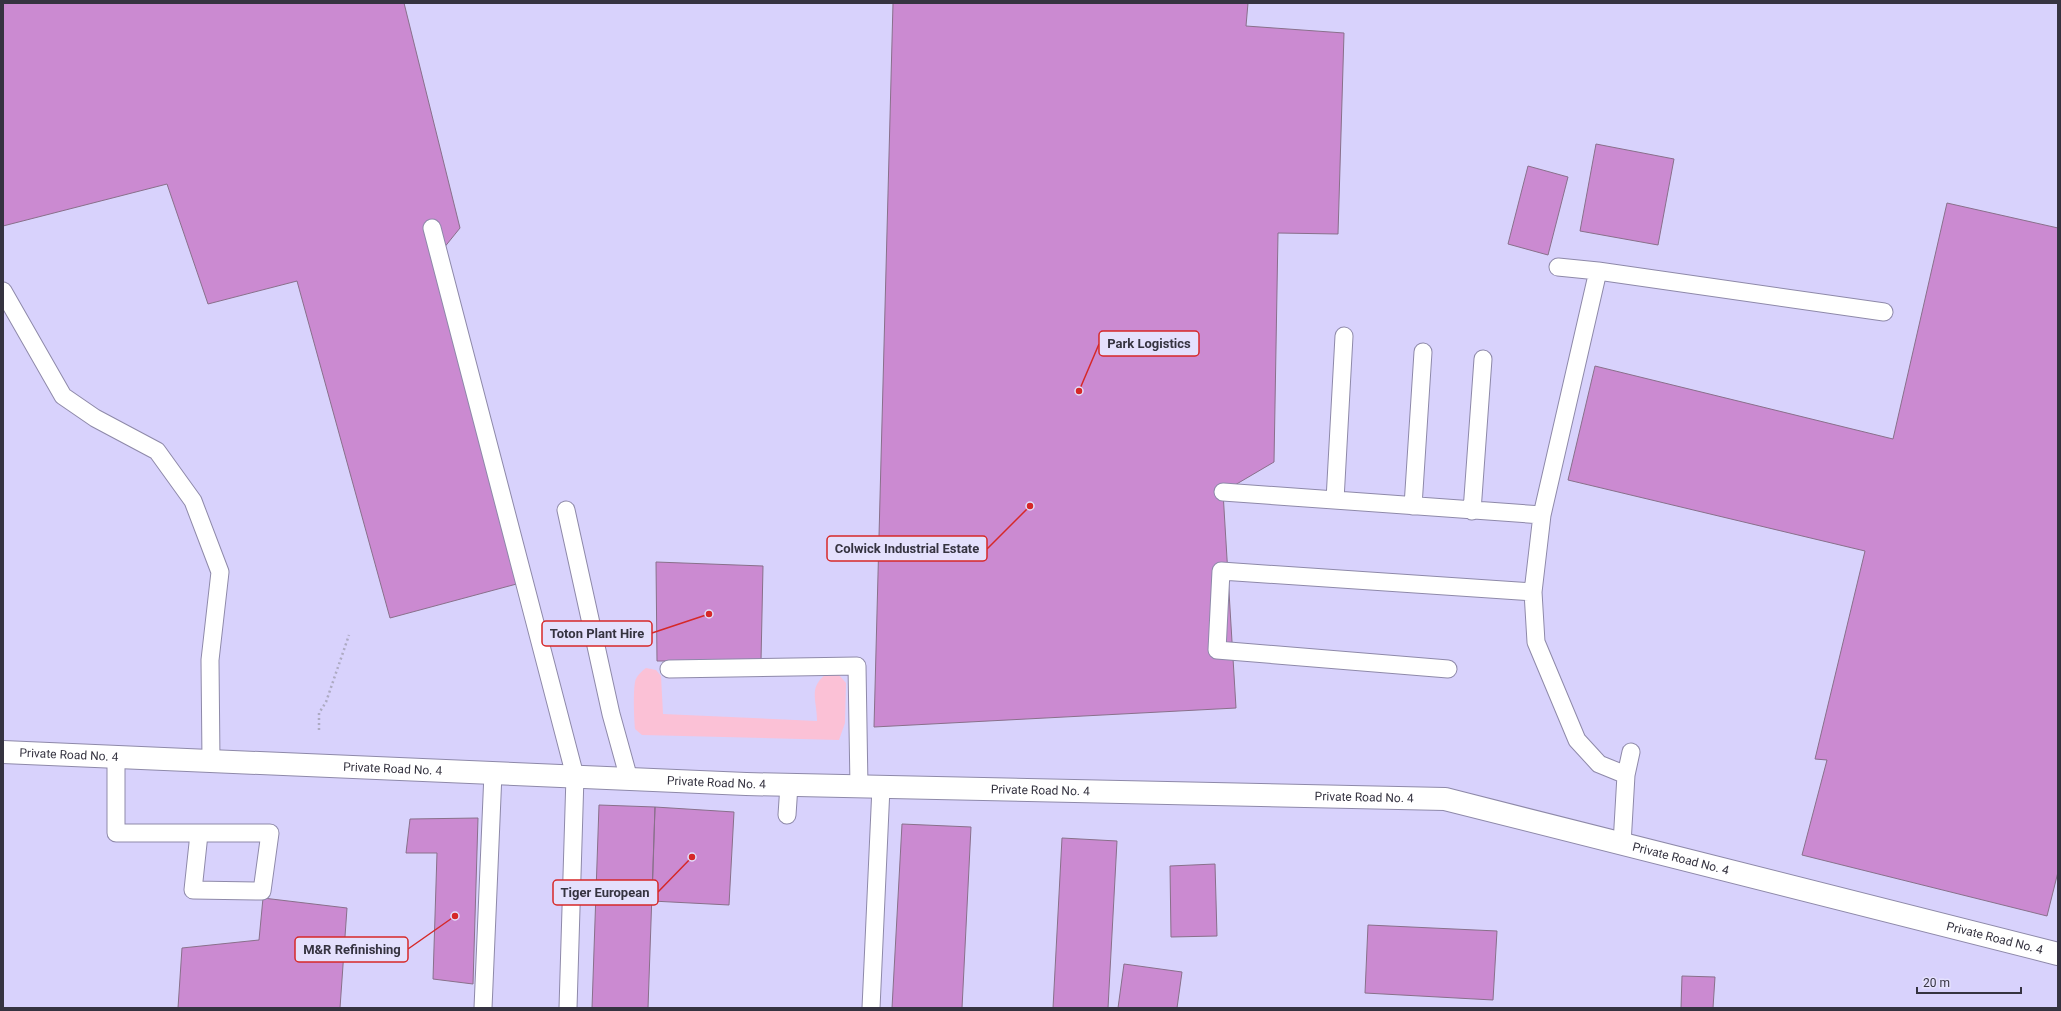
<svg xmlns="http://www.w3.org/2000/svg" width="2061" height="1011" font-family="Roboto,sans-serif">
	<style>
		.built { fill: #d8d2fc }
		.green { fill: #fbc1d6 }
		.building { fill: #cb8ad1; stroke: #89708b }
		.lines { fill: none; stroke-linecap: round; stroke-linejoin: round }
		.lane-casing { stroke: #8e89a9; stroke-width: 19 }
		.street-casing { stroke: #8e89a9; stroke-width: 24 }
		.path { stroke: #adaac2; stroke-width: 2.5; stroke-dasharray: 2 3; stroke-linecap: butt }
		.lane { stroke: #fff; stroke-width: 17 }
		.street { stroke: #fff; stroke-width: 22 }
		.labels { text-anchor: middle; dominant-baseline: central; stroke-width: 3.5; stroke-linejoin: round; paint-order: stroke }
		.street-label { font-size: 12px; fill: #353340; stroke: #e4e0fd }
		.leader { fill: none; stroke: #d62828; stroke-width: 1.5 }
		.callout-dot { fill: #d62828; stroke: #e4e0fd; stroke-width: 1.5 }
		.callout { fill: #e4e0fd; stroke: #d62828; stroke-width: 1.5 }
		.callout-label { font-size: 13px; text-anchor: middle; font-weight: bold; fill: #353340 }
	</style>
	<rect width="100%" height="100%" fill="#e4e0fd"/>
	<path class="built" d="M3,3H2058V1008H3Z"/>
	<path class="green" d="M646,668L656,670L661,676L663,714L817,721C817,699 807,687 829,672L839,675L846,683L845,723L839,740L642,735L635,729C634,717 633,694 635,682C636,676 642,671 646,668Z"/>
	<path class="building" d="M3,3H404L460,228L439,254L524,582L390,618L297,281L208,304L167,184L3,226Z
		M893,3H1248L1246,26L1344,33L1338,234L1278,233L1274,462L1223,492L1236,708L874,727Z
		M1596,144L1674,159L1658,245L1580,231Z
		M1528,166L1568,177L1548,255L1508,244Z
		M1947,203L2058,228V872L2047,916L1802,855L1827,760L1815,759L1865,551L1568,480L1595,366L1893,439Z
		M656,562L763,566L761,661H657Z
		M599,805L655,807L648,1008H592Z
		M655,807L734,812L729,905L652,901Z
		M478,818L473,984L433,979L437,853H406L410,819Z
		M902,824L971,827L962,1008H892Z
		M1062,838L1117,841L1108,1008H1053Z
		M1215,864L1217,936L1171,937L1170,866Z
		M263,898L347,908L340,1008H178L182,948L259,940Z
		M1368,925L1497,931L1493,1000L1365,993Z
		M1124,964L1182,972L1177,1008H1118Z
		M1682,976L1715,977L1713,1008H1681Z"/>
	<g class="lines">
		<g class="lane-casing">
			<path id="lane" d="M432,228L575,776L568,1008
				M1558,267L1598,271L1542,515L1533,592L1536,642L1577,740L1599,764L1626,775L1622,844
				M1598,271L1884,312
				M3,291L63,396L95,418L157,451L193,501L220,572L210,660L211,761
				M1223,492L1542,515
				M1335,500L1344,336
				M1413,506L1423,352
				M566,510L611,714L629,779
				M1472,511L1483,359
				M669,669L857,666L859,787
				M1448,669L1217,650L1221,571L1533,592
				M116,757V833H270L262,891L193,890L199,834
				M1626,775L1631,752
				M787,815L789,785
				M483,1008L493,773
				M871,1008L881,787"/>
		</g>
		<g class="street-casing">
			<g id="street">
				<path id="s1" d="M3,752L746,784L1445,799L2058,954"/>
			</g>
		</g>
		<path class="path" d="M319,730V713L326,702L349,635"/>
		<use href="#lane" class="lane"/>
		<use href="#street" class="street"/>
	</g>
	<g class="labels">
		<g class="street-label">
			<text stroke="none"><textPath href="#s1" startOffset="66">Private Road No. 4</textPath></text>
			<text stroke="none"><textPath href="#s1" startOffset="390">Private Road No. 4</textPath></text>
			<text stroke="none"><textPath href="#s1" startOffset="714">Private Road No. 4</textPath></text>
			<text stroke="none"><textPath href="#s1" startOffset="1038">Private Road No. 4</textPath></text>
			<text stroke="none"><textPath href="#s1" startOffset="1362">Private Road No. 4</textPath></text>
			<text stroke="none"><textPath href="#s1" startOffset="1686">Private Road No. 4</textPath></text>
			<text stroke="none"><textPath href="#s1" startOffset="2010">Private Road No. 4</textPath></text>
		</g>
	</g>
	<path class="leader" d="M1079 391L1099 344M1030 506L987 549M709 614L652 633M692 857L658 892M455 916L408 949"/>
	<g class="callout-dot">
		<circle cx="1079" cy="391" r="4"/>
		<circle cx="1030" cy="506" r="4"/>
		<circle cx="709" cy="614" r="4"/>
		<circle cx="692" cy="857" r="4"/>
		<circle cx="455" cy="916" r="4"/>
	</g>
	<g class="callout">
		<rect x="1099" y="331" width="100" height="25" rx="4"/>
		<rect x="827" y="536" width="160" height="25" rx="4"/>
		<rect x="542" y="621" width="110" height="25" rx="4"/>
		<rect x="553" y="880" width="105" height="25" rx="4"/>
		<rect x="295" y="937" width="113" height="25" rx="4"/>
	</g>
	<g class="callout-label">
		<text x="1149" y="348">Park Logistics</text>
		<text x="907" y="553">Colwick Industrial Estate</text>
		<text x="597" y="638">Toton Plant Hire</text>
		<text x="605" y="897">Tiger European</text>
		<text x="352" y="954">M&amp;R Refinishing</text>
	</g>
	<rect width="2061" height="1011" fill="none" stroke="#353340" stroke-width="8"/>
	<path d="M1917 987v6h104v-6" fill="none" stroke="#353340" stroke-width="2"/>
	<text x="1923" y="987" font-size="12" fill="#353340" stroke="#e4e0fd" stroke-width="3" paint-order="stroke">20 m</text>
</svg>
